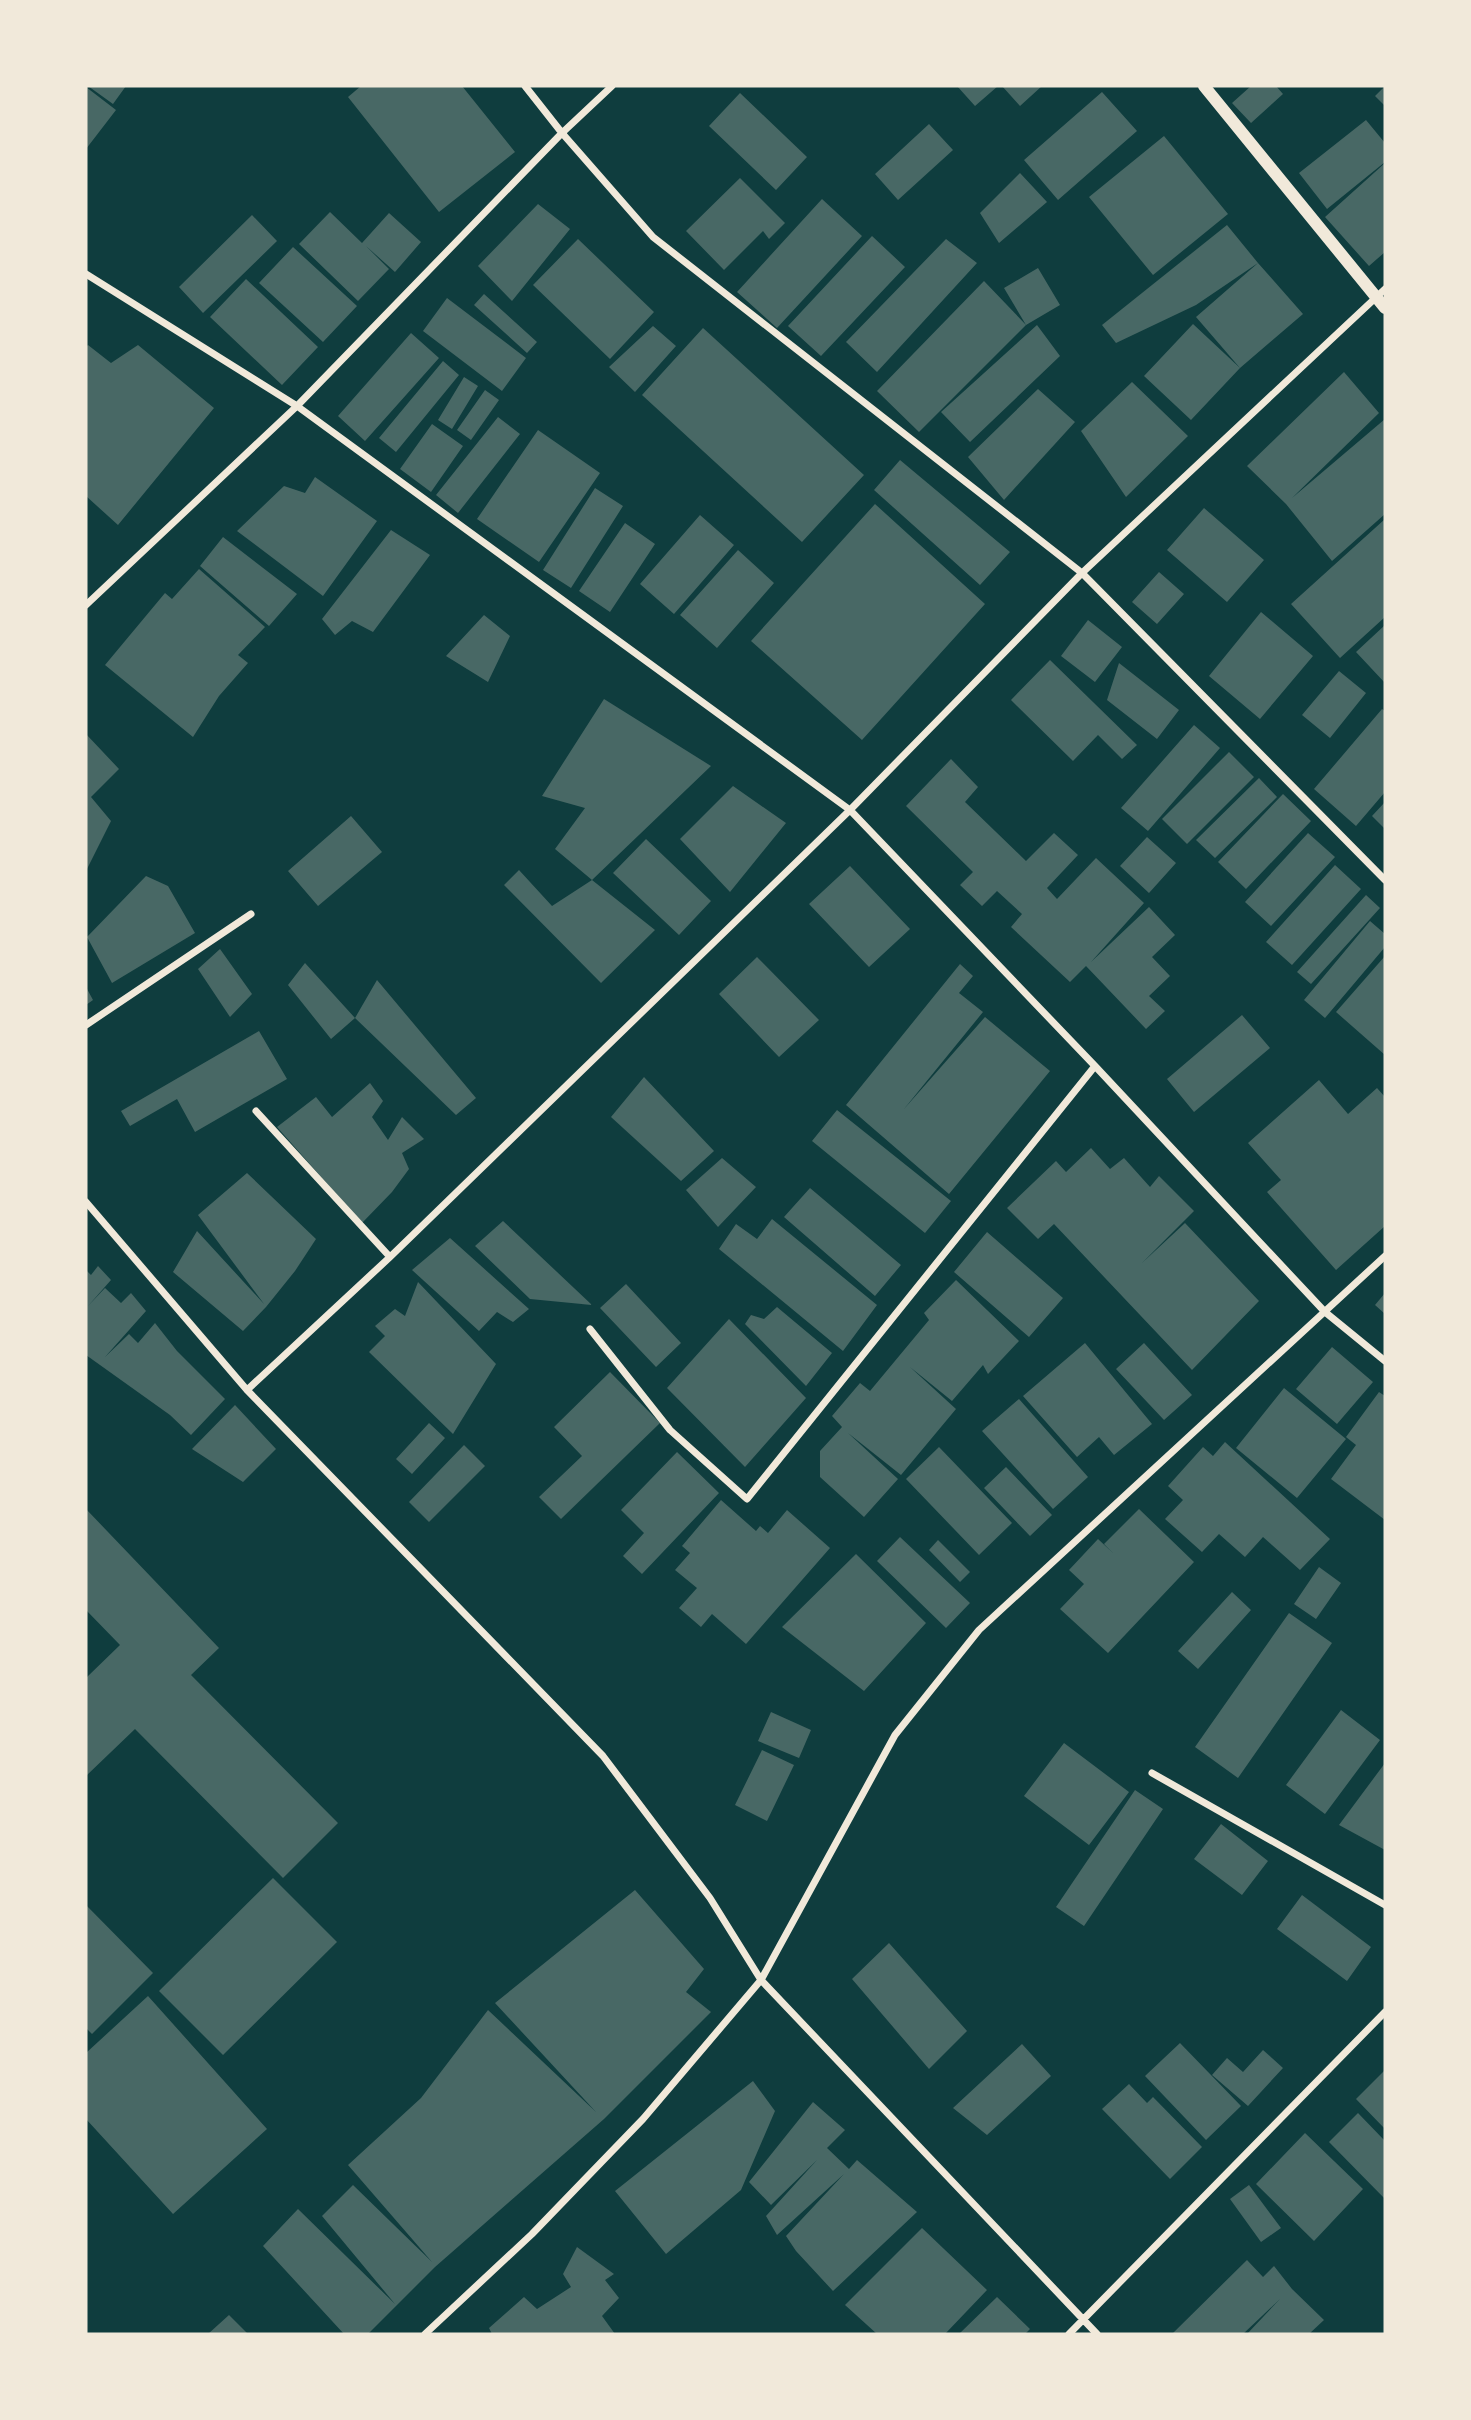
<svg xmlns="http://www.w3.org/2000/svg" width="1471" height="2420" font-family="'Crimson Pro',serif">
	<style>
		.building { fill: #486865 }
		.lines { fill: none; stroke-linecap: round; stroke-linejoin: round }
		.minor { stroke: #f1e9da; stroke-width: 7 }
		.tertiary { stroke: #f1e9da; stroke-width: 12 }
	</style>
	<rect width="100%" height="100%" fill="#0f3d3e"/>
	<path class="building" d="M88,86H126L113,104Z
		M361,86H462L515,152L439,212L348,97Z
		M957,86H998L975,106Z
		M1002,86H1042L1020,106Z
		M1251,86H1276L1283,94L1251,123L1232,103Z
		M1385,86V106L1375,96Z
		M86,87L116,110L86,149Z
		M1102,92L1137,131L1058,200L1024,160Z
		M740,93L807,157L776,190L709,126Z
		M1366,120L1385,143V162L1327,209L1299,173Z
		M929,124L953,150L898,200L875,174Z
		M1164,136L1228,214L1153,275L1089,197Z
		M1385,163V252L1369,266L1325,217Z
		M1020,173L1047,202L999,243L980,213Z
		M740,178L785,223L769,239L763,231L724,270L686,231Z
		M822,199L862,236L777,328L737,292Z
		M538,204L570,229L512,301L478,266Z
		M330,212L362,243L389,213L421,242L395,272L366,246L389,269L358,301L299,244Z
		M252,215L277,241L203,313L179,287Z
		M1227,225L1258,263L1196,305L1116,343L1102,325Z
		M872,236L905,267L821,356L788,326Z
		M578,239L654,312L610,359L533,285Z
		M946,239L977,263L877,372L846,342Z
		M293,247L357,306L323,342L259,283Z
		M1258,263L1303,314L1240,368L1196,317Z
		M1038,268L1060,305L1026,325L1004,288Z
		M246,279L318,347L282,385L210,317Z
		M984,281L1026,325L919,432L877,391Z
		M484,294L537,342L527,353L474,305Z
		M447,298L526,358L502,391L423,331Z
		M1193,324L1240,368L1191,420L1144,376Z
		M1037,325L1060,356L970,442L941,412Z
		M653,326L676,346L635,392L609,367Z
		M703,328L864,475L802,542L642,395Z
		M411,333L439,358L365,441L338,416Z
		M88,345L111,363L138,345L214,408L118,525L86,496V347Z
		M443,361L459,375L396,452L379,438Z
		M1344,372L1379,413L1292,498L1385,419V514L1332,561L1286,504L1247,466Z
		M464,377L478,386L452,429L438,420Z
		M1132,382L1188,436L1126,497L1081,431Z
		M1038,389L1075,422L1004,500L968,457Z
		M485,390L499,400L471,440L457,430Z
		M498,417L520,434L458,513L436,495Z
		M432,424L463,446L431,492L400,469Z
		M538,430L600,473L539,562L477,519Z
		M900,460L1010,552L980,585L874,490Z
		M315,477L377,521L323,596L237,531L284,486L305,493Z
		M595,488L623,506L571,588L543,570Z
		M875,504L985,604L862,740L751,641Z
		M1204,508L1264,560L1227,602L1167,550Z
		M700,515L734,545L674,614L640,584Z
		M1385,519V617L1340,658L1291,604Z
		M625,523L655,544L610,612L579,591Z
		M391,530L430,555L373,632L352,621L335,635L322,619Z
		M223,537L297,594L269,626L200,566Z
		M738,550L774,583L717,648L680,615Z
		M199,569L265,627L238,655L248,663L219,696L193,737L105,665L165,593L172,599Z
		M1159,572L1184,594L1157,624L1132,602Z
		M1261,612L1313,656L1260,719L1209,676Z
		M484,615L510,636L488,682L446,656Z
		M1088,620L1122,647L1095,682L1061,656Z
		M1385,625V683L1356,652Z
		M1050,660L1137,745L1122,759L1098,735L1073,761L1011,700Z
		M1119,663L1179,710L1157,739L1107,700Z
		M1339,671L1366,693L1330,738L1302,715Z
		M604,699L711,766L592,880L555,849L585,808L542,796Z
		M1382,709L1385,711V792L1356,826L1314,789Z
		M1194,725L1220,748L1148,831L1121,808Z
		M86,734L119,769L91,797L111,821L86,871Z
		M1229,752L1254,777L1187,844L1162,819Z
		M951,759L978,787L965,802L1026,861L1054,833L1078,855L1047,888L1057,899L1096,858L1144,903L1091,962L1149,907L1175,935L1152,957L1170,976L1149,996L1165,1011L1146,1029L1086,966L1070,982L1011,927L1022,914L997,891L982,906L960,885L973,872L906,806Z
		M1259,778L1277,797L1215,858L1196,840Z
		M733,786L786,823L730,892L680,839Z
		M1283,794L1311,821L1246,889L1218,862Z
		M1385,802V829L1372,816Z
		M351,816L382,852L318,906L288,871Z
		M1308,833L1335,857L1271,926L1245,902Z
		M1147,837L1176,863L1149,893L1120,866Z
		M646,839L711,901L679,935L613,873Z
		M1335,865L1361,889L1292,965L1266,942Z
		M850,866L910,929L869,967L809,904Z
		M519,870L552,906L592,880L655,930L601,983L504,885Z
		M146,876L168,886L195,933L112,983L87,937Z
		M1366,895L1380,908L1311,984L1297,972Z
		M1370,921L1385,934V947L1325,1018L1304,1000Z
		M220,949L252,994L230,1017L198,969Z
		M1385,956V1055L1336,1012Z
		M757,957L819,1020L779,1057L719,994Z
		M305,963L355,1018L331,1039L288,985Z
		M960,964L973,976L959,993L983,1012L904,1109L985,1017L1050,1071L949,1194L846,1105Z
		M377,980L476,1098L456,1115L355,1018Z
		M86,987L93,1000L86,1005Z
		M1242,1015L1270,1048L1194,1112L1167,1079Z
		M259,1031L287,1079L195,1132L177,1099L130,1126L121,1111Z
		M644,1077L714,1151L681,1181L611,1117Z
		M1319,1080L1348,1114L1377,1088L1385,1097V1226L1336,1270L1267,1192L1281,1180L1248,1143Z
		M370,1083L383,1101L372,1117L388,1140L402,1117L424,1139L402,1153L409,1169L392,1192L362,1223L277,1127L316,1097L332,1117Z
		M837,1110L951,1201L925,1233L812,1141Z
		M1091,1148L1110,1169L1124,1158L1150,1187L1159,1176L1194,1211L1142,1263L1185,1223L1259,1301L1192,1370L1054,1224L1038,1239L1007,1208L1056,1161L1066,1172Z
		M722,1158L756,1187L718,1227L686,1190Z
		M247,1173L316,1239L295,1271L266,1307L243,1331L173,1272L197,1231L264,1304L198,1215Z
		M810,1188L901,1265L875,1296L784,1217Z
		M772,1219L877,1305L843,1351L719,1249L736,1224L757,1239Z
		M503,1221L592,1305L530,1299L475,1246Z
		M987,1232L1063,1298L1029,1337L954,1272Z
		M450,1238L529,1309L513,1322L497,1312L479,1331L412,1270Z
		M98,1266L111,1280L88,1306L105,1288L121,1303L131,1293L146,1311L105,1357L129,1334L138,1343L155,1323L177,1351L225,1399L191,1435L170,1415L86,1355V1270L91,1275Z
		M956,1280L1019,1341L988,1374L983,1365L952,1401L910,1367L956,1409L901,1475L848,1433L898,1479L864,1517L820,1477V1451L842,1427L832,1416L860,1383L870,1391L929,1320L924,1313Z
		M418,1282L496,1364L453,1434L369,1352L385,1336L375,1326L395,1309L405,1316Z
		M626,1284L681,1343L656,1367L600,1308Z
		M1385,1293V1314L1375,1305Z
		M777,1307L832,1353L806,1386L745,1324L751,1315L764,1319Z
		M729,1319L806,1398L745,1467L667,1388Z
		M1085,1343L1152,1424L1114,1455L1099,1437L1077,1457L1023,1396Z
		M1144,1343L1192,1395L1164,1420L1116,1369Z
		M1332,1347L1373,1382L1337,1424L1296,1389Z
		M610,1372L660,1423L561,1519L539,1497L582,1456L554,1427Z
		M1284,1388L1346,1439L1297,1498L1236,1448Z
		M1379,1392L1385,1396V1520L1331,1479L1356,1445L1346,1437Z
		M1019,1399L1088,1477L1053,1509L982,1431Z
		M235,1405L276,1449L243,1482L192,1449Z
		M429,1423L445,1438L412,1474L396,1459Z
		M1225,1442L1330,1539L1300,1570L1263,1537L1245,1557L1219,1534L1202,1552L1165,1519L1183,1500L1168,1486L1203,1447L1213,1456Z
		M464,1445L485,1466L429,1522L409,1502Z
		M939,1447L1012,1523L979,1555L906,1479Z
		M677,1452L719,1493L642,1574L623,1556L644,1533L621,1510Z
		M1006,1467L1052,1515L1030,1536L984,1488Z
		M721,1500L756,1531L760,1526L768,1533L787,1510L830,1548L746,1644L712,1614L701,1627L679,1608L697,1588L675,1570L690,1553L682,1546Z
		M86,1509L219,1648L191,1675L338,1823L283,1878L135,1729L86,1776V1678L120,1645L86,1610Z
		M1139,1509L1194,1562L1108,1653L1060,1609L1084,1584L1069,1570L1098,1539L1114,1554L1104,1544Z
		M900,1537L970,1603L946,1628L877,1561Z
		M938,1540L970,1572L960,1582L929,1550Z
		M856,1554L926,1623L864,1691L782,1627Z
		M1319,1567L1341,1583L1316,1619L1294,1604Z
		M1232,1592L1251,1610L1198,1669L1178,1651Z
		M1289,1613L1332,1643L1238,1778L1195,1747Z
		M1341,1710L1380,1740L1325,1814L1286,1785Z
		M771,1712L811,1730L799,1758L758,1741Z
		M1064,1743L1129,1792L1089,1845L1024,1796Z
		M762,1750L794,1765L767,1821L735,1805Z
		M1385,1763V1850L1339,1825Z
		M1135,1790L1163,1809L1084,1926L1056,1907Z
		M1221,1824L1268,1861L1242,1895L1194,1859Z
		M273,1878L337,1942L223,2055L159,1991Z
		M635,1890L704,1969L686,1992L711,2012L604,2119L435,2267L368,2334H344L263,2246L298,2209L395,2304L322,2216L353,2185L432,2262L348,2165L421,2098L488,2010L596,2112L495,2003Z
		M1302,1895L1371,1947L1347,1981L1277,1929Z
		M86,1905L153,1973L92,2034L86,2028Z
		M889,1943L967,2031L929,2069L852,1979Z
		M148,1996L267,2129L173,2214L86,2119V2053Z
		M1180,2043L1241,2106L1206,2140L1145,2076Z
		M1022,2044L1051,2076L987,2135L953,2108Z
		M1263,2050L1283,2068L1248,2106L1212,2075L1227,2058L1243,2072Z
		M1385,2070V2129L1356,2099Z
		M753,2081L775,2111L741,2190L666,2254L615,2191Z
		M1129,2084L1147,2103L1153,2097L1202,2147L1170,2179L1102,2109Z
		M813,2102L845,2130L827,2148L849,2169L857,2160L917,2212L833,2291L796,2251L786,2236L844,2174L777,2235L766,2216L817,2160L771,2205L749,2182Z
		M1358,2113L1385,2141V2199L1329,2142Z
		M1305,2133L1363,2189L1314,2241L1256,2184Z
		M1249,2185L1281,2228L1261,2242L1230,2199Z
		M922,2228L987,2290L945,2334H877L845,2305Z
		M577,2247L614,2274L605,2280L619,2298L602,2316L615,2334H492L489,2328L524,2297L537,2309L571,2287L563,2274Z
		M1247,2260L1263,2277L1274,2266L1292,2289L1324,2320L1309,2334H1247L1280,2299L1243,2334H1172Z
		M997,2297L1030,2329L1025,2334H959Z
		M229,2315L248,2334H208Z"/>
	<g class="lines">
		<path class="minor" d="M525,86L562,133L653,237L1082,573L1385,880
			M86,274L297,406L850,810L1095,1066L1325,1312L1385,1361
			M86,605L297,406L562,133L612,86
			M86,1025L251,914
			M256,1111L390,1257
			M86,1202L247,1390L603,1756L710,1898L761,1980L1097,2334
			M590,1329L670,1430L747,1499L1095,1066
			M247,1390L390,1257L850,810L1082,573L1385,289
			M1152,1773L1385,1905
			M425,2334L532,2234L643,2119L761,1980L895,1735L979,1630L1385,1256
			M1069,2334L1385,2012"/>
		<path class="tertiary" d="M1204,86L1385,308"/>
	</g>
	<rect width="1471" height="2420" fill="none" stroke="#f1e9da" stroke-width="175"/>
</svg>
